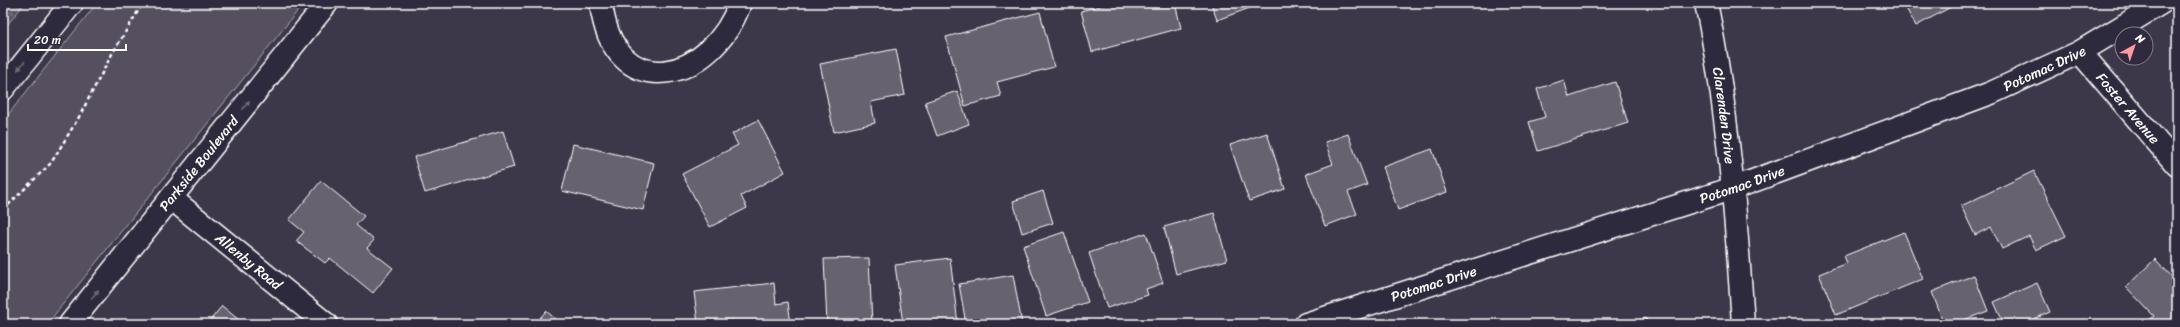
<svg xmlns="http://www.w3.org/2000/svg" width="2180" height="327" font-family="Sriracha,sans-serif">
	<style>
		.green { fill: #555060; stroke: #aaa8b0 }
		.cemetery { fill: url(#cemetery-stones); stroke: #aaa8b0 }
		.building { fill: #666270; stroke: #fff }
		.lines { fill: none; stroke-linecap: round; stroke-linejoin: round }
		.minor-casing { stroke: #fff; stroke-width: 25 }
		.path { stroke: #fff; stroke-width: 2.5; stroke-dasharray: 4 3; stroke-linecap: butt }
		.minor { stroke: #2f2a3d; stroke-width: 22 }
		.oneway { fill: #6d6a77 }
		.labels { text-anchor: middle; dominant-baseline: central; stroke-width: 3.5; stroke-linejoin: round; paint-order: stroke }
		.street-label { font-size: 14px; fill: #fff; stroke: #2f2a3d }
	</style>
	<defs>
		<pattern id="cemetery-stones" width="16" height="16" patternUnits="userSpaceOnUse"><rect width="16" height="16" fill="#555060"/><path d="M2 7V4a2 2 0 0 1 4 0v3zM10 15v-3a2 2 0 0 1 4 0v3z" fill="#6e6a78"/></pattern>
	</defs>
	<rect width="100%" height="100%" fill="#3c3749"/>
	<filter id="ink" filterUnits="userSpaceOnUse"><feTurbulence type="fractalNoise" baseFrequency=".025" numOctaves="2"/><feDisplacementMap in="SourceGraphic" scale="8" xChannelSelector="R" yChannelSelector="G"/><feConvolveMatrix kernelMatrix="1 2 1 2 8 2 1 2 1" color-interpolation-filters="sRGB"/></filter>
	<g filter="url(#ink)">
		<path class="green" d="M97,3H304L47,324H3V121Z"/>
		<path class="cemetery" d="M3,3H25L3,30Z"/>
		<path class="building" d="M1110,3H1175L1181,28L1092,52L1081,11Z
			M1211,3H1263L1217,20Z
			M1903,3H1958L1916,26Z
			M1040,12L1054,67L997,82L1001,96L965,106L946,37Z
			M896,49L905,95L871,102L875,123L834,132L820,64Z
			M1564,80L1569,97L1615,82L1628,123L1538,151L1529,122L1545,117L1537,89Z
			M957,91L969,124L937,136L925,102Z
			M758,120L785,172L741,196L747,208L710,227L682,174L738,145L732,134Z
			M503,131L514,167L425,193L414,157Z
			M1267,133L1285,189L1249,201L1230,145Z
			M1348,134L1367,185L1348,192L1357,214L1325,226L1306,174L1333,164L1325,142Z
			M573,144L654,163L643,210L562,191Z
			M1432,149L1447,192L1398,210L1383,167Z
			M2034,171L2066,236L2036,250L2029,236L2002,249L1991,227L1975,235L1961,206Z
			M321,181L364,216L356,225L374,240L367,248L393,268L373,293L330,258L325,263L296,241L304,232L289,220Z
			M1043,191L1053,223L1022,233L1013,201Z
			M1214,213L1227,260L1176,274L1164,227Z
			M1064,232L1088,302L1046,316L1023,246Z
			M1904,232L1923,279L1836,315L1819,274L1847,263L1844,256Z
			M1146,233L1163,283L1146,289L1148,295L1107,308L1089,253Z
			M869,258L872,324H827L824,259Z
			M950,258L958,324H903L895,265Z
			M2155,259L2177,282V324H2145L2154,316L2126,287Z
			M1013,275L1022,324H966L959,284Z
			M1974,275L1988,311L1953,324H1944L1932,292Z
			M774,283L776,304L788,302L791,324H734L733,320L698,324L694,292Z
			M2037,283L2050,312L2023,324H2004L1994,302Z
			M222,306L244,324H207Z
			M546,311L562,324H535Z
			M1646,318L1648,324H1629Z"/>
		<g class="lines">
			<g class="minor-casing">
				<g id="minor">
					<path d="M601,3C613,107 713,82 740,3"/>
					<path id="s1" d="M1706,3C1728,109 1736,216 1743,324"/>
					<path id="s2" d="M2080,52L2177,165"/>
					<path d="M3,89L72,3"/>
					<path id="s3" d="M171,198L326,324"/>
					<path id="s4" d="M70,324L327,3"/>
					<path id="s5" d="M1306,324L1734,188L1991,93L2080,52L2161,3"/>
				</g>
			</g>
			<path class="path" d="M3,210L51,163L79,117L112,54L143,3"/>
			<use href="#minor" class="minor"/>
		</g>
		<defs><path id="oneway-solid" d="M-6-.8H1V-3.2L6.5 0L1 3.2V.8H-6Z"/></defs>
		<g class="oneway">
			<use href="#oneway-solid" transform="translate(21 66) rotate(129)"/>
			<use href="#oneway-solid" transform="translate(246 105) rotate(-51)"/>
			<use href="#oneway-solid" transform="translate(95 294) rotate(-51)"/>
		</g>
	</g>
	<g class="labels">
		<g class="street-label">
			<text stroke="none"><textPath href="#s5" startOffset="782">Potomac Drive</textPath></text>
			<text stroke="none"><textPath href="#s2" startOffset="74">Foster Avenue</textPath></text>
			<text stroke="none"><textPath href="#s1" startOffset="114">Clarenden Drive</textPath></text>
			<text stroke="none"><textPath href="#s4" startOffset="206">Parkside Boulevard</textPath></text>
			<text stroke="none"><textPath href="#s5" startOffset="458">Potomac Drive</textPath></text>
			<text stroke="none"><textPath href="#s3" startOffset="100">Allenby Road</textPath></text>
			<text stroke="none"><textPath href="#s5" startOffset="134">Potomac Drive</textPath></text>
		</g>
	</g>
	<rect width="2180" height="327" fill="none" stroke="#2f2a3d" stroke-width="16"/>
	<rect x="8" y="8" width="2164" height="311" fill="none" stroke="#fff" stroke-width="1.5" filter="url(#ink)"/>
	<g transform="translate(2134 46) rotate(40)"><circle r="19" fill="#2f2a3d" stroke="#827f8b"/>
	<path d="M0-3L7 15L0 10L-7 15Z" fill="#ff9aa2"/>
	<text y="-6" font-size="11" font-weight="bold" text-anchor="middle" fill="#ffffff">N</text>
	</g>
	<path d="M28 44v6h98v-6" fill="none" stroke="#ffffff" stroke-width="2"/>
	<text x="34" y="44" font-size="12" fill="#ffffff" stroke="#2f2a3d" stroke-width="3" paint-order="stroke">20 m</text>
</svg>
